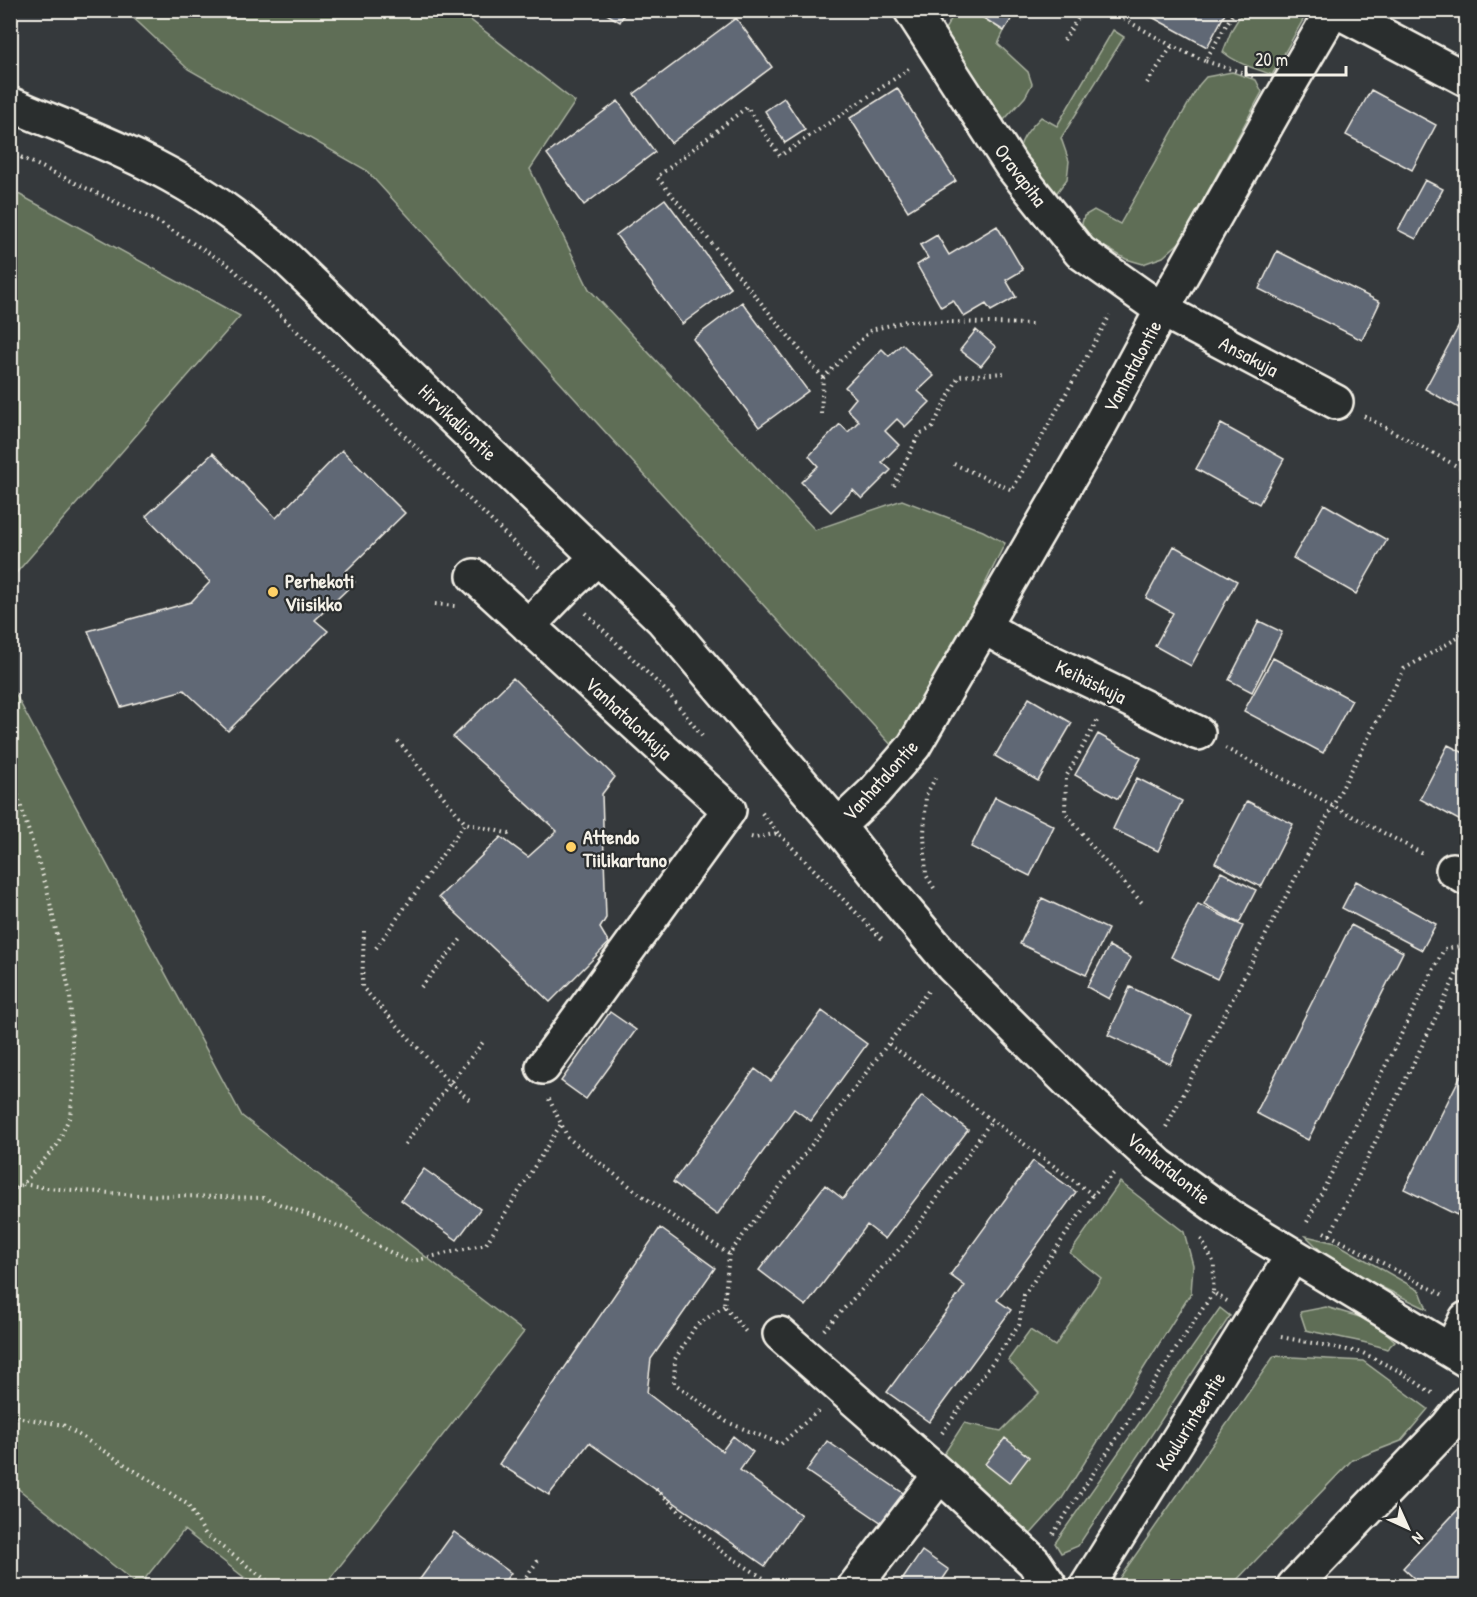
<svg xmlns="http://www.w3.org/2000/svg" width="1477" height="1597" font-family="'Patrick Hand',sans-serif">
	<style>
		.green { fill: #5e6e56; stroke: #a9b09f; stroke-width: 1.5 }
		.building { fill: #616775; stroke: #f4f1e8; stroke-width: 1.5 }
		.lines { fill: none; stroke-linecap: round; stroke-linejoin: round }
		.minor-casing { stroke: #f4f1e8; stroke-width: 38 }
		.path { stroke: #f4f1e8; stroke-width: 4; stroke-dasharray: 1.5 4.5; stroke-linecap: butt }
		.minor { stroke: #2a2d2e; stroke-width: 33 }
		.poi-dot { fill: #ffd166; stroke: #2a2d2e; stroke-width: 2 }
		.labels { text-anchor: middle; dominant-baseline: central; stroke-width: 4.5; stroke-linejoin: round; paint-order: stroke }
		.street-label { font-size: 20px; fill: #f4f1e8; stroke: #2a2d2e }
		.poi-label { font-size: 20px; font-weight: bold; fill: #f4f1e8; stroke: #2a2d2e; text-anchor: start }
	</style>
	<rect width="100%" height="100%" fill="#35393c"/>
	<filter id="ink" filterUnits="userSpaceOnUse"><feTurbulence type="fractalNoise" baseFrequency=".0167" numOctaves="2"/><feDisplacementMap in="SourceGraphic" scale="12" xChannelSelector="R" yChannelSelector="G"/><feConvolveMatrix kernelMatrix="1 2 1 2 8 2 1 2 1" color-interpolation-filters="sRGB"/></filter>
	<g filter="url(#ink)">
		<path class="green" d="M971,10L1004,31L998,44L1028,72L1032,84L1025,97L1004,120L947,36L945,29L956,11Z
			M126,11H459L575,102L530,169L589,289L815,530L902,500L983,531L1005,543L963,629L894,748L366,170L188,69Z
			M1243,11H1308L1272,75C1255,68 1237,64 1223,52L1232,29Z
			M1113,30L1124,37L1061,138L1069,161L1067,179L1055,195L1019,151C1021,137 1032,126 1041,117L1057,126Z
			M1232,72L1256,80L1262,92L1181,241L1163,257L1143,264L1126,259L1085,236L1081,227L1084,216L1094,210L1120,224L1199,85L1206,77Z
			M11,190L240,316L11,579Z
			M10,684L242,1116L524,1332L324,1586H255L184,1530L139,1586L11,1483Z
			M1120,1182L1184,1232L1193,1265L1191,1293L1061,1500L1027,1538L959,1481L944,1454L964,1423L1001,1431L1039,1393L1008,1360L1030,1330L1055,1346L1101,1278L1070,1253Z
			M1306,1236L1336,1243L1420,1291L1427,1309L1371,1282L1323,1253Z
			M1326,1307L1373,1321L1395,1341L1387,1349C1361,1340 1334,1337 1306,1330L1300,1312Z
			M1220,1308L1230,1316L1078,1546L1061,1553L1055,1543Z
			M1274,1356L1363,1361L1428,1409L1401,1441L1352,1460L1231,1586H1114Z"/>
		<path class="building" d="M600,10H626L620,22Z
			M971,10H1017L1004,31Z
			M1139,10H1227L1207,47Z
			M736,18L772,67L671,143L634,94Z
			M897,88L956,181L908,211L850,118Z
			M1371,90L1436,125L1412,170L1346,135Z
			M784,98L805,130L785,143L765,111Z
			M618,101L655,152L584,205L547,154Z
			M1425,180L1443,189L1416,239L1398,230Z
			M665,199L731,288L682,324L616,235Z
			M997,226L1023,270L1006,280L1016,297L991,311L986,304L964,317L953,300L941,307L917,265L928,258L920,245L937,235L949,255Z
			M1277,251L1380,302L1362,340L1259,289Z
			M742,302L808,391L759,427L693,339Z
			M1466,313V412L1425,389Z
			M976,330L996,347L981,366L960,350Z
			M902,344L934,376L918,391L930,402L905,427L897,419L885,431L899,445L882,462L891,470L862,499L853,490L831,512L801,482L818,466L809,456L840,424L848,432L859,421L847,409L856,398L845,387L882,349L889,356Z
			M1221,424L1284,459L1259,504L1196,469Z
			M342,450L405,513L345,572L355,582L315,620L328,631L228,731L184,690L121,707L88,631L191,602L210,582L146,516L213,453L276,518Z
			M1324,504L1387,540L1356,594L1293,558Z
			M1174,546L1237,581L1191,666L1155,646L1173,613L1146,598Z
			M1259,621L1282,632L1252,692L1229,680Z
			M1273,658L1352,700L1323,753L1244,711Z
			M513,678L615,777L602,794L606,918L600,928L609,943L550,1002L439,897L501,837L528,857L557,831L453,737Z
			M1029,698L1072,723L1038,781L995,756Z
			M1098,734L1141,758L1118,799L1075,775Z
			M1448,745L1466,754V824L1420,799Z
			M1137,778L1182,801L1158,851L1113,829Z
			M995,797L1054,826L1030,876L971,847Z
			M1247,801L1293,824L1261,887L1215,863Z
			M1221,872L1256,890L1239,923L1204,904Z
			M1356,881L1436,924L1422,950L1342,908Z
			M1042,898L1108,929L1086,975L1020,944Z
			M1198,904L1243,926L1217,979L1171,957Z
			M1351,925L1403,952L1308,1140L1256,1113Z
			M1109,946L1131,958L1109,999L1087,987Z
			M1130,987L1192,1016L1170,1064L1108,1035Z
			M822,1011L867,1044L811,1121L794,1109L717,1215L673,1182L755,1069L771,1081Z
			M610,1012L636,1030L586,1099L561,1081Z
			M1466,1065V1196L1457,1215L1404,1189Z
			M922,1095L968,1130L885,1239L867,1225L806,1306L759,1270L825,1185L843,1199Z
			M1033,1161L1076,1192L997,1300L1011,1310L929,1422L887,1392L965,1286L950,1275Z
			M424,1169L480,1209L457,1240L401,1200Z
			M660,1228L715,1268L651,1359L647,1393L722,1451L733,1436L753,1452L740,1470L801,1515L765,1566L589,1443L549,1495L499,1464Z
			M1005,1438L1029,1457L1009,1483L985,1464Z
			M827,1441L906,1495L885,1525L806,1471Z
			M1466,1501V1586H1409L1416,1580L1403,1568Z
			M454,1532L511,1573L501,1586H415Z
			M922,1551L949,1570L938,1586H898Z"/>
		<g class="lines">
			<g class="minor-casing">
				<path id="minor" d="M911,10L1011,165L1080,252L1162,310L1336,402
					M1333,10L1288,87L1162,310L1099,427L914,746L874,792L838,826L891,893L952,966L1077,1090L1159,1165L1235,1220L1466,1360
					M1335,10L1466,79
					M10,104C69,129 131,151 186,184C221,204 252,230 283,255L662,619L838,826
					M474,576L729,810L543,1067
					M528,626L563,590L598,557
					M984,627L1010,642L1198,733
					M1453,870L1466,878
					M780,1334L940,1475L1034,1562L1050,1586
					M1451,1350L1466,1319
					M855,1586L940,1475
					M1087,1586L1293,1255
					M1294,1586L1447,1427L1466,1403"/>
			</g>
			<path class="path" d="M1108,10L1172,46L1205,61
				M1235,10L1205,61L1256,77
				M1064,40L1083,10
				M1147,83L1172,46
				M10,152L160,223L230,266L540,568
				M10,163L24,158
				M823,378L871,330L906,321L1032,324
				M821,414L823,378L657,177L747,107L780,156L909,69
				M1364,416L1466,471
				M954,464L1012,490L1110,315
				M894,486L919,434L932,428L959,376L1006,373
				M435,604L455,606
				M586,613L668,693L702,736
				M1097,721L1066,777L1065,812L1100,856L1144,905
				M398,741L465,823
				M1225,748L1425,855
				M10,772L47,889L70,994L74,1086L70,1116L57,1145L23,1184L10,1191
				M762,813L778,833
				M751,837L755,838L778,833L884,941
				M934,888L926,875L924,834L926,795L937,775
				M364,931L362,987L450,1083L472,1102
				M376,948L465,823L514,835
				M421,987L462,938
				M889,1044L1093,1195L1115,1172
				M549,1099L568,1138L641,1195L729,1254L928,991
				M1166,1127L1404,669L1466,633
				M405,1144L450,1083L484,1041
				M23,1184L47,1188L136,1195L263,1198L346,1229L409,1262L486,1244L561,1124
				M1307,1222L1444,949L1466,945
				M1324,1232L1445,1296
				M1330,1235L1466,955
				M1201,1239L1214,1263L1213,1293L1227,1301
				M729,1254L724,1306L746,1332
				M724,1306L695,1327L675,1359L674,1383L727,1422L781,1444L818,1411
				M824,1330L906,1242L992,1120
				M1281,1337L1363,1353L1401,1372L1432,1393
				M10,1416L63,1425L187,1504L206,1535L274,1586
				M942,1433L1019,1325L1024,1295L1093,1195
				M656,1489L721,1551L776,1586
				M1053,1534L1213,1293
				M519,1586L540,1558"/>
			<use href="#minor" class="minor"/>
		</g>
	</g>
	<g class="poi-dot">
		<circle cx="273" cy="592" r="6"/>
		<circle cx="571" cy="847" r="6"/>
	</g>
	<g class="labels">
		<g class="street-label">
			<text transform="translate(1021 175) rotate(53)">Oravapiha</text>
			<text transform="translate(1249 356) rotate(28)">Ansakuja</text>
			<text transform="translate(1132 366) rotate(-62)">Vanhatalontie</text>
			<text transform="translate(458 422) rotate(44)">Hirvikalliontie</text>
			<text transform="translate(1091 681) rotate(26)">Keihäskuja</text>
			<text transform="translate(629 718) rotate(43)">Vanhatalonkuja</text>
			<text transform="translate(880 780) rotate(-48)">Vanhatalontie</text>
			<text transform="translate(1169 1168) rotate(39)">Vanhatalontie</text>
			<text transform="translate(1190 1421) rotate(-58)">Koulurinteentie</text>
		</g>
		<g class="poi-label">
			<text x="285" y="580">Perhekoti<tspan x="285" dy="23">Viisikko</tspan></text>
			<text x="583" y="836">Attendo<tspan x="583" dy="23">Tiilikartano</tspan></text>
		</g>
	</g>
	<rect width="1477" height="1597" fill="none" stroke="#2a2d2e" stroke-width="36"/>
	<rect x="18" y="18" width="1441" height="1561" fill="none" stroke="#f4f1e8" stroke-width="2" filter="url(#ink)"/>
	<g transform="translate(1408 1528) rotate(135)" stroke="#2a2d2e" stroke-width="4.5" paint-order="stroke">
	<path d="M0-4.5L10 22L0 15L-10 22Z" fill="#f4f1e8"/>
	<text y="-9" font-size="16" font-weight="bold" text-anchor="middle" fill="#f4f1e8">N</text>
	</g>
	<path d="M1246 66v9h100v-9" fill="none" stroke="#f4f1e8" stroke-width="3"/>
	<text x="1255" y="66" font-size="18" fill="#f4f1e8" stroke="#2a2d2e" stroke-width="4.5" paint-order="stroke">20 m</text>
</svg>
